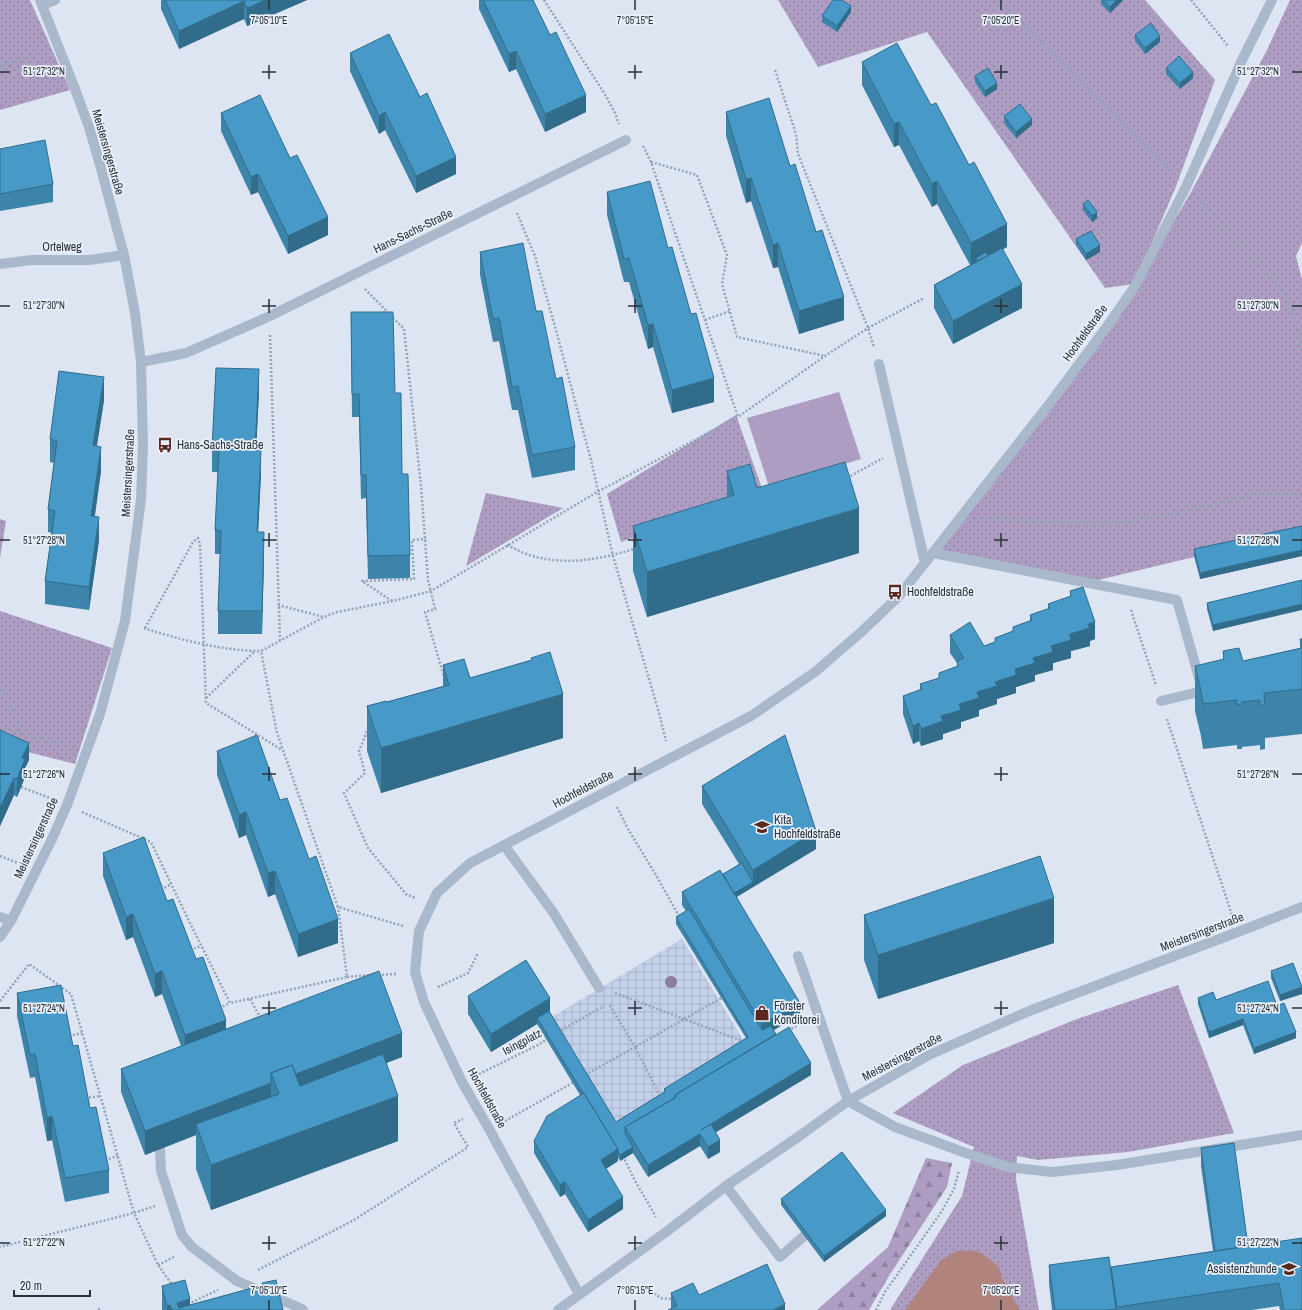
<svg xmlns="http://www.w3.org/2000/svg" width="1302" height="1310" font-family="'Archivo Narrow',sans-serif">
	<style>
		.green { fill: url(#green-dots) }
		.forest { fill: url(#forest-firs) }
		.pitch { fill: #ad9dc2 }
		.plaza { fill: url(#plaza-grid) }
		.water { fill: #b0847c }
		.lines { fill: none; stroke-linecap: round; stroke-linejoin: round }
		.path { stroke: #93a4b7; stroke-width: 2.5; stroke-dasharray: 2 2; stroke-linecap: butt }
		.service { stroke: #a9b8cb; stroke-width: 10 }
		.minor { stroke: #a9b8cb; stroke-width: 10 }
		.tree { fill: #877f9d }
		.wall { fill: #3d84ab }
		.shaded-wall { fill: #326c8b }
		.building { fill: #479ac7; stroke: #326c8b }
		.ticks { fill: none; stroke: #293238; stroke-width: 1.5 }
		.labels { text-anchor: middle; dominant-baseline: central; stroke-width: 3.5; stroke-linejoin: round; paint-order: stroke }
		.street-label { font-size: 12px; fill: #293238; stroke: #eaf0fa }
		.poi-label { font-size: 12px; fill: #293238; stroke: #eaf0fa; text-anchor: start }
		.ticks-label { font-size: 10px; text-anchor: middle; fill: #293238; stroke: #eaf0fa; stroke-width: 3.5; stroke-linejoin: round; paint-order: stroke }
	</style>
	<defs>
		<pattern id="green-dots" width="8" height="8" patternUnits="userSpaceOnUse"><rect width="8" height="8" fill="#ad9dc2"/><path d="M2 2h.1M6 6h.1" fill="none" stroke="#8d819f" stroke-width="1.8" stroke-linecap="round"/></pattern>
		<pattern id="forest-firs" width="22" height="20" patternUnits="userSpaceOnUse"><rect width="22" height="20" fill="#ad9dc2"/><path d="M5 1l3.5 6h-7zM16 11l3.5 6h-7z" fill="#8d819f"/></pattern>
		<pattern id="plaza-grid" width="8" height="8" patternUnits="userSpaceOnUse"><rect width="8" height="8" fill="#c4d1eb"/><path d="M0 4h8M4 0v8" fill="none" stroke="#a8b4ca"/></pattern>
	</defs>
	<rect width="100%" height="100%" fill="#dde5f3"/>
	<path class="green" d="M0,0H30L70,90L0,110Z
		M778,0H1145L1215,80L1175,189L1134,284L1105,288L927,32L818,67Z
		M1290,0H1302V243L1296,256L1302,280V531L1090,582L936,555L1135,287L1190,194L1267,50Z
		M736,415L763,491L621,542L607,494Z
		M486,493L563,508L466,566Z
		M0,519L6,521L0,558Z
		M0,611L112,648L75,764L0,745Z
		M1178,985L1234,1133L1128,1152L1038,1160L1017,1156L1016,1179L1039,1310H890L962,1196L974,1147L893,1113L963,1065L1077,1019Z"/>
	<path class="forest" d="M926,1158L952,1163L947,1187L889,1276L869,1310H817L888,1247Z"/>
	<path class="pitch" d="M839,392L861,459L769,487L747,418Z"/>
	<path class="plaza" d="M682,939L745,1043L660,1095L618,1124L552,1017Z"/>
	<path class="water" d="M957,1251H976L987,1257L999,1267L1002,1278L1020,1310H905L941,1260Z"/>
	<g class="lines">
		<path class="path" d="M544,0L606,96L615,113L619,124
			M995,0L1030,30L1172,172
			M1191,0L1228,46
			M0,66L41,53
			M775,70L796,134L798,154L868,328L874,347
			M643,146L651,162L738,417
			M651,162L697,175L727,255L722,284L737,337L825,356
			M1199,200L1278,284L1291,307L1302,350
			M517,213L535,256L554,323L591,460L613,556L659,713L666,741
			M365,289L404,329L421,486L428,580L435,609L425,612L444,677
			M705,320L730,311
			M270,335L280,640
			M847,478L883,458
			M981,519L1108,523L1144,519L1255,495H1302
			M507,545C516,549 524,554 533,556C568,566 601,559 634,549
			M392,601L362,581L414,579L412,540L426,539
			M278,605L324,617
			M1131,610L1156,685
			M144,628C180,640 224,651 261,651
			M145,628L193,542L198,538L200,544L206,703L282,750
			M0,687L13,710L21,733
			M206,698L254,652
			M1167,719L1232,915
			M0,728L47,740L70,748
			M369,728L368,729L359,751L365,773L344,793L368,848L406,894L415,898
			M21,787L50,798
			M617,807L628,829L656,875L680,918
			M82,812L151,842L188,919L230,1003L347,977L338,907
			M0,856L20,864
			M161,890L171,884
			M403,926L338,907L277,733L261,651L324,617L337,612L393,601L431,591L599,491L738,417L825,356L868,328L924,298
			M190,950L201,946
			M378,975L397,974
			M347,977L371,975
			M438,987L468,973L478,953
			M615,993L745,1042
			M250,999L261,1019
			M0,1001L29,964L71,994L134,1213L0,1247
			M219,1008L230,1003
			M788,1031L803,1022
			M558,1032L604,1006
			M69,1036L82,1033
			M479,1074L538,1045L549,1038
			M585,1075L635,1047L609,1004
			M660,1096L635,1047L723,997
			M85,1098L100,1096
			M505,1121L574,1082
			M623,1156L634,1179L656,1217
			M105,1160L118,1156
			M155,1206L134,1213L158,1265L173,1286
			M158,1265L176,1256
			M258,1270L354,1220L468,1147L454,1123L463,1119
			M651,1291L661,1298L671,1299
			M188,1304L218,1290
			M98,1309L101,1310
			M876,1310L885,1292L942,1211L954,1189L959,1170"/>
		<path class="service" d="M879,364L925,563
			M933,553L1177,600L1199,678
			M1161,701L1207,690
			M504,845L553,912L599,988
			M798,956L848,1101L895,1127L963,1152L1008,1167L1052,1172L1117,1165L1302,1135
			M160,1149L161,1171L182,1235L192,1247L237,1281
			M726,1186L780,1257L804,1236"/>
		<path class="minor" d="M42,5L55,0
			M0,264L32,260H89L124,255
			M141,362L186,353L270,316L626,140
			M0,917L11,921
			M0,937L11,921L52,839L67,805L100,714L125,621L141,499L143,446L141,362L135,313L124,255L100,165L89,127L75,89L40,0
			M237,1281L300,1308L303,1310
			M579,1294L489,1129L462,1082L424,1002L415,972L419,931L437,893L470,863L751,716L815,672L859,634L899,596L1050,403L1106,328L1135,286L1186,187L1242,60L1272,0
			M558,1310L666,1232L726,1186L798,1137L848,1101L929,1055L1029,1011L1238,932L1302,907"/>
	</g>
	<circle class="tree" cx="671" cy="982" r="6"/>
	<path class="wall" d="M161,0H307L247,26L244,19L179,49L161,9Z
		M479,0H533L550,35L586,112L545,132L516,69L509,72L479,9Z
		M1101,0H1123L1110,13L1101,4Z
		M851,12L837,32L822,22V16Z
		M1135,35L1160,42L1145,54L1135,41Z
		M350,53L456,174L416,193L385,130L379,134L350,71Z
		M862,62L1007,247L1003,249L1022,308L953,344L934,308V285L970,265L937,204L932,207L899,145L894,147L862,85Z
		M1166,68L1193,78L1180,89L1166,74Z
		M975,76L997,89L985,97L975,82Z
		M726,112L790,166L816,232L844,320L799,334L778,267L773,268L751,201L746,203L726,136Z
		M221,113L328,235L288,254L258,192L251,195L221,131Z
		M1004,116L1032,125L1016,138L1004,123Z
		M0,149L53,184V202L0,211Z
		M607,192L668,248L714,402L672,413L653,347L648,349L629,282H624L607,215Z
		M1083,204L1097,218L1092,222L1083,210Z
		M1076,239L1100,252L1086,260L1076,245Z
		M480,252L536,311L556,379L575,447V470L532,478L518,410H512L499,341L493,342L480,275Z
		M351,312L395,393L410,555V578L368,579L366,498L361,499L359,417H352Z
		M259,392L256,450L261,473L258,532L264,556L262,634H218V611L220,554H215V530L218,472H212V448Z
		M104,400L97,446L101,471L95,516L99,540L89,610L45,604V581L52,533L48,532V509L54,463L50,462V439Z
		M727,471L757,488L859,553L647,617L633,571V526L727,498Z
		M1302,526V556L1200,579L1194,556V549Z
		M1302,580L1213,631L1207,609V603Z
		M1070,591L1095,639L1090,641V646L1071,651V658L1053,663V670L1035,675V681L1016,687V693L997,699V704L979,710V716L961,722V728L943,734V739L921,746L919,741L913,744L903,714V696L920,690V684L939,678V673L957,667V663L950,653V635L984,646L995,642V638L1013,631V627L1030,621V615L1048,609V604L1070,597Z
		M1300,639H1302V734L1265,738V749L1260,750V745L1242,747V749H1237V745L1203,749L1201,736L1195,711V666L1223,660V651L1243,661L1300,648Z
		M531,658L563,738L381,793L367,751V706L387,702L443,686V665L470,678L531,660Z
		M0,730L29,760L25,768V777L17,797L14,795L0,826Z
		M217,751L280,800L338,943L298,957L275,894L268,897L246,835L239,838L217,775Z
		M702,786L816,849L737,897L800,1015L773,1030L776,1034L811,1075L716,1132L720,1152L708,1159L700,1146L648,1177L633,1153L620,1161L618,1157V1161L606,1169L623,1209L588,1232L565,1194L560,1197L534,1153V1141L580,1095L537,1024L491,1052L468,1014V996L550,1013L616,1122L664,1092V1089L746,1038L676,924V917L686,911L682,905V892L723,874L739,864L702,804Z
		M103,853L167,901L196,959L226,1029L402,1057L386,1063L398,1141L211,1210L196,1169V1135L145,1155L121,1092V1069L181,1046L162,994L155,997L133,937L126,940L103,876Z
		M864,915L1054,943L878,999L864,960Z
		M1271,971L1302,994L1280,1001L1271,978Z
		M17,993L73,1046L90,1108L109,1170V1193L65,1202L52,1140L47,1141L35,1077L30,1078L17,1016Z
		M1198,998L1216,1000L1277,1006L1296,1038L1254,1054L1243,1025L1209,1038L1198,1004Z
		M1201,1148L1248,1246L1302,1310H1280L1279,1306L1252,1310H1052L1049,1283V1265L1111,1273V1267L1213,1251L1201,1166Z
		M781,1199L886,1216L824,1262L781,1205Z
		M262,1283L283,1310H162V1286L190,1305L262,1285Z
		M671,1293L699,1295L785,1310L671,1309Z"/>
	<path class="shaded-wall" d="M266,0H307L247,26V8Z
		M1117,0H1123L1110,13V7Z
		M244,1V19L179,49V31Z
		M851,6V12L837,32V26Z
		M1160,36V42L1145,54V48Z
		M516,51V69L509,72V54Z
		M1193,72V78L1180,89V83Z
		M997,83V89L985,97V91Z
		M586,95V112L545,132V114Z
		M385,112V130L379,134V116Z
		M1032,119V125L1016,138V132Z
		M899,122V145L894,147V124Z
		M456,157V174L416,193V176Z
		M258,174V192L251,195V177Z
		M751,178V201L746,203V179Z
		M937,181V204L932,207V184Z
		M1097,212V218L1092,222V216Z
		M328,217V235L288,254V236Z
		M1007,224V247L978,263L976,258V264L971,267V243Z
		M778,243V267L773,268V245Z
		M1100,245V252L1086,260V254Z
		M1022,284V308L953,344V321Z
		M844,297V320L799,334V311Z
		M653,324V347L648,349V325Z
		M259,369V392L255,473V450Z
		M104,377V400L93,468V445Z
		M714,378V402L672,413V390Z
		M101,447V471L91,539V516Z
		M261,450V473L257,556V532Z
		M859,508V553L647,617V572Z
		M99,517V540L89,610V587Z
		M264,532V556L262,634V611Z
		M1302,550V556L1200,579V573Z
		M1302,604V610L1213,631V625Z
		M1095,622V639L1090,641V646L1071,651V658L1053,663V670L1035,675V681L1016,687V693L997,699V704L979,710V716L961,722V728L943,734V739L921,746V729L941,716L977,692L995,682L1070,634L1088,624Z
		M563,694V738L381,793V748Z
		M919,723V741L913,744V726Z
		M29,743V760L25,768V777L17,797V779L22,758Z
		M14,778V795L0,826V808Z
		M246,812V835L239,838V815Z
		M816,831V849L731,900V894L753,882V870Z
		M275,871V894L268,897V873Z
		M1054,898V943L878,999V955Z
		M133,914V937L126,940V917Z
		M338,919V943L298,957V934Z
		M162,971V994L155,997V974Z
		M1302,987V994L1280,1001V995Z
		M550,998V1016L537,1018V1024L491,1052V1034Z
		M800,1003V1015L762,1037V1024Z
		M1243,1019V1025L1209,1038V1032Z
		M226,1020V1044L185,1058V1035Z
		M1296,1032V1038L1254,1054V1048Z
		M402,1033V1057L279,1104V1094L274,1082Z
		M811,1063V1075L703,1140L701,1130Z
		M271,1083V1107L196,1124V1135L145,1155V1131Z
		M398,1096V1141L211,1210V1165Z
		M52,1116V1140L47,1141V1118Z
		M700,1134V1146L648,1177V1165Z
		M720,1140V1152L708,1159V1147Z
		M633,1147V1153L620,1161V1155Z
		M618,1149V1161L601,1172V1160Z
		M565,1182V1194L560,1197V1185Z
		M623,1197V1209L588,1232V1220Z
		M886,1210V1216L824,1262V1256Z
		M190,1299V1310H177V1303Z
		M785,1304V1310H773Z
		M170,1305V1310H167V1306Z"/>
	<path class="building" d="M165,0H266L247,8L244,1L179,31Z
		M483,0H533L550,35L556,32L586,95L545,114L516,51L509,54Z
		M833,0H842L851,6L837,26L822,16Z
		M1103,0H1117L1110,7Z
		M1151,23L1160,36L1145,48L1135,35Z
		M389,34L420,97L427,93L456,157L416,176L385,112L379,116L350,53Z
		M897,43L931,105L936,103L969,165L974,162L1007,224L971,243L937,181L932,184L899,122L894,124L862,62Z
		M1179,56L1193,72L1180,83L1166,68Z
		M988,68L997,83L985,91L975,76Z
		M260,95L290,158L297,155L328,217L288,236L258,174L251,177L221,113Z
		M769,98L790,166L795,164L816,232L822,230L844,297L799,311L778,243L773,245L751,178L746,179L726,112Z
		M1020,104L1032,119L1016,132L1004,116Z
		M45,140L53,184L0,194V149Z
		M650,181L668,248L672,247L691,314L696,313L714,378L672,390L653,324L648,325L629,258L624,259L607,192Z
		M1088,200L1097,212L1092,216L1083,204Z
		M1091,231L1100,245L1086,254L1076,239Z
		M523,243L536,311H542L556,379L562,377L575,447L532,455L518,386L512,387L499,318L493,319L480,252Z
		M1002,248L1022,284L953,321L934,285Z
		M986,252L988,256L977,261L976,258Z
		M351,312H393L395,393H401L402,474H408L410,555L368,556L366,475H361L359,394H352Z
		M216,368L259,369L255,450H261L257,532H264L262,611H218L221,531L215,530L219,449L212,448Z
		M59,371L104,377L93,445L101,447L91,516L99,517L89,587L45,581L55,511L48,509L57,441L50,439Z
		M845,462L859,508L647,572L633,526L734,495L727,471L750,464L757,488Z
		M1302,526V550L1200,573L1194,549Z
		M1302,580V604L1213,625L1207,603Z
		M1083,587L1095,622L1088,624L1090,628L1070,634L1071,640L1051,646L1053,652L1033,658L1035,663L1015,669L1016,675L995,682L997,686L977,692L979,698L959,704L961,710L941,716L943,721L921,729L919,723L913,726L903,696L922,689L920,684L939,678V673L958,666L957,661L964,658L950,635L970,622L984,646L995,642V638L1013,631V627L1032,620L1030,615L1050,608L1048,604L1071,596L1070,591Z
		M1300,639H1302V689L1264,693L1265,705H1260V700L1242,702V704L1237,705V700L1203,704L1201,691L1195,666L1224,659L1223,651L1239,648L1243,661L1302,648Z
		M550,652L563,694L381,748L367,706L386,701L387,702L449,685L443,665L464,659L470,678L532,660L531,658Z
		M0,730L29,743L22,758L25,759L17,779L14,778L0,808Z
		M257,735L280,800L287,798L309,859L316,856L338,919L298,934L275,871L268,873L246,812L239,815L217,751Z
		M785,735L816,831L753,870L702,786Z
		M144,837L167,901L173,899L196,959L203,957L226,1020L185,1035L162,971L155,974L133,914L126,917L103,853Z
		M1040,856L1054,898L878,955L864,915Z
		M742,863L753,882L734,893L723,874Z
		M720,870L800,1003L762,1024L682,892Z
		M689,909L762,1030L771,1026L776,1034L675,1095V1098L625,1127V1133L633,1147L620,1155L618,1151V1149L584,1093H583L537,1018L549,1011L616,1122L666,1091L664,1089L748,1037L676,917Z
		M526,960L550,998L491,1034L468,996Z
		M1293,963L1302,987L1280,995L1271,971Z
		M379,971L402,1033L296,1074L292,1065L271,1073V1083L145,1131L121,1069Z
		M1268,981L1277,1006L1284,1003L1296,1032L1254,1048L1243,1019L1209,1032L1198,998L1213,992L1216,1000Z
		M61,985L73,1046L78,1045L90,1108L96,1107L109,1170L65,1178L52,1116L47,1118L35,1054L30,1055L17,993Z
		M789,1027L811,1063L701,1130L711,1124L720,1140L708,1147L700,1134L648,1165L625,1127L676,1097L675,1095Z
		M383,1054L398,1096L211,1165L196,1124L279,1094L271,1073L292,1065L300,1086Z
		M584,1093L618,1149L601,1160L623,1197L588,1220L565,1182L560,1185L534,1141L547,1116Z
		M1234,1143L1248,1246L1215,1251L1201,1148Z
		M842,1152L886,1210L824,1256L781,1199Z
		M1302,1238V1310H1284L1279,1283L1117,1307L1111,1267Z
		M1109,1257L1116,1309L1106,1310H1055L1049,1265Z
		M767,1264L785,1304L773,1310H668L677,1306L671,1293L693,1283L699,1295Z
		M185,1280L190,1299L177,1303L179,1308L263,1285L262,1283L276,1280L283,1310H170L172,1309L170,1305L167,1306L162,1286Z"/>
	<path class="ticks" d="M269,0V10M635,0V10M1001,0V10M269,65V79M635,65V79M1001,65V79M0,72H10M262,72H276M628,72H642M994,72H1008M1292,72H1302M269,299V313M635,299V313M1001,299V313M0,306H10M262,306H276M628,306H642M994,306H1008M1292,306H1302M269,533V547M635,533V547M1001,533V547M0,540H10M262,540H276M628,540H642M994,540H1008M1292,540H1302M269,767V781M635,767V781M1001,767V781M0,774H10M262,774H276M628,774H642M994,774H1008M1292,774H1302M269,1001V1015M635,1001V1015M1001,1001V1015M0,1008H10M262,1008H276M628,1008H642M994,1008H1008M1292,1008H1302M269,1236V1250M635,1236V1250M1001,1236V1250M0,1243H10M262,1243H276M628,1243H642M994,1243H1008M1292,1243H1302M269,1300V1310M635,1300V1310M1001,1300V1310"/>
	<defs>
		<g id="bus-bare" transform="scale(1.2)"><path d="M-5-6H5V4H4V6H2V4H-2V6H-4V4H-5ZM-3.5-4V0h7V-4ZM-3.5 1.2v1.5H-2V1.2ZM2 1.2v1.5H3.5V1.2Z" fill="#5a281e" stroke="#eaf0fa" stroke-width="2.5" paint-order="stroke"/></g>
		<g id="school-bare" transform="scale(1.2)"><path d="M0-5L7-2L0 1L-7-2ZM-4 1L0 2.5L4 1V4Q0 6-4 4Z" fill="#5a281e" stroke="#eaf0fa" stroke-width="2.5" paint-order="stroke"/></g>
		<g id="shop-bare" transform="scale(1.2)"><path d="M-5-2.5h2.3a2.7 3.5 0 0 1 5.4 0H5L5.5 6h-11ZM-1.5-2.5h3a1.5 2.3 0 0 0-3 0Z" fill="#5a281e" stroke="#eaf0fa" stroke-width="2.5" paint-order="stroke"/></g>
	</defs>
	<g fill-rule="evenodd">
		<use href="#bus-bare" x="165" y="445"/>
		<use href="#bus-bare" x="895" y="592"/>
		<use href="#school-bare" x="762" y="827"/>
		<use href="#shop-bare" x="762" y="1013"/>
		<use href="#school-bare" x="1289" y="1269"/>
	</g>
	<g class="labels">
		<g class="street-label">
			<text transform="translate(108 152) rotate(74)">Meistersingerstraße</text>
			<text transform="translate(413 231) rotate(-26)">Hans-Sachs-Straße</text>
			<text x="62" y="247">Ortelweg</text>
			<text transform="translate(1085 333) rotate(-54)">Hochfeldstraße</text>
			<text transform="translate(128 473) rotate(-87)">Meistersingerstraße</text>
			<text transform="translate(583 789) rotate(-28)">Hochfeldstraße</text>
			<text transform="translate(36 838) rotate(-65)">Meistersingerstraße</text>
			<text transform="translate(1202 932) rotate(-21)">Meistersingerstraße</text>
			<text transform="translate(522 1042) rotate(-28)">Isingplatz</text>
			<text transform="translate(902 1057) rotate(-28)">Meistersingerstraße</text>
			<text transform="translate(487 1098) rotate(61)">Hochfeldstraße</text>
		</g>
		<g class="poi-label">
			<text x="177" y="445">Hans-Sachs-Straße</text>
			<text x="907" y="592">Hochfeldstraße</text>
			<text x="774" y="820">Kita<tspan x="774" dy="14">Hochfeldstraße</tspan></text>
			<text x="774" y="1006">Förster<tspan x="774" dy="14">Konditorei</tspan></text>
			<text x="1277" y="1269" text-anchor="end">Assistenzhunde</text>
		</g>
	</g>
	<g class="ticks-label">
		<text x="269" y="24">7°05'10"E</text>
		<text x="635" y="24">7°05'15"E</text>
		<text x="1001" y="24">7°05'20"E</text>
		<text x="44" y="75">51°27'32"N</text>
		<text x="1258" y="75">51°27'32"N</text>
		<text x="44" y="309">51°27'30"N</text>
		<text x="1258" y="309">51°27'30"N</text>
		<text x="44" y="544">51°27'28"N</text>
		<text x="1258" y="544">51°27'28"N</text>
		<text x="44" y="778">51°27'26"N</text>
		<text x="1258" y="778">51°27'26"N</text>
		<text x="44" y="1012">51°27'24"N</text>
		<text x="1258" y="1012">51°27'24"N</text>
		<text x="44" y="1246">51°27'22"N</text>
		<text x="1258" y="1246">51°27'22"N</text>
		<text x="269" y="1294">7°05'10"E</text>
		<text x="635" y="1294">7°05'15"E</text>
		<text x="1001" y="1294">7°05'20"E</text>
	</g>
	<path d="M14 1290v6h76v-6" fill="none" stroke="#293238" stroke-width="2"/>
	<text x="20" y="1290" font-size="12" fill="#293238" stroke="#eaf0fa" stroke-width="3" paint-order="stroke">20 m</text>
</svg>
